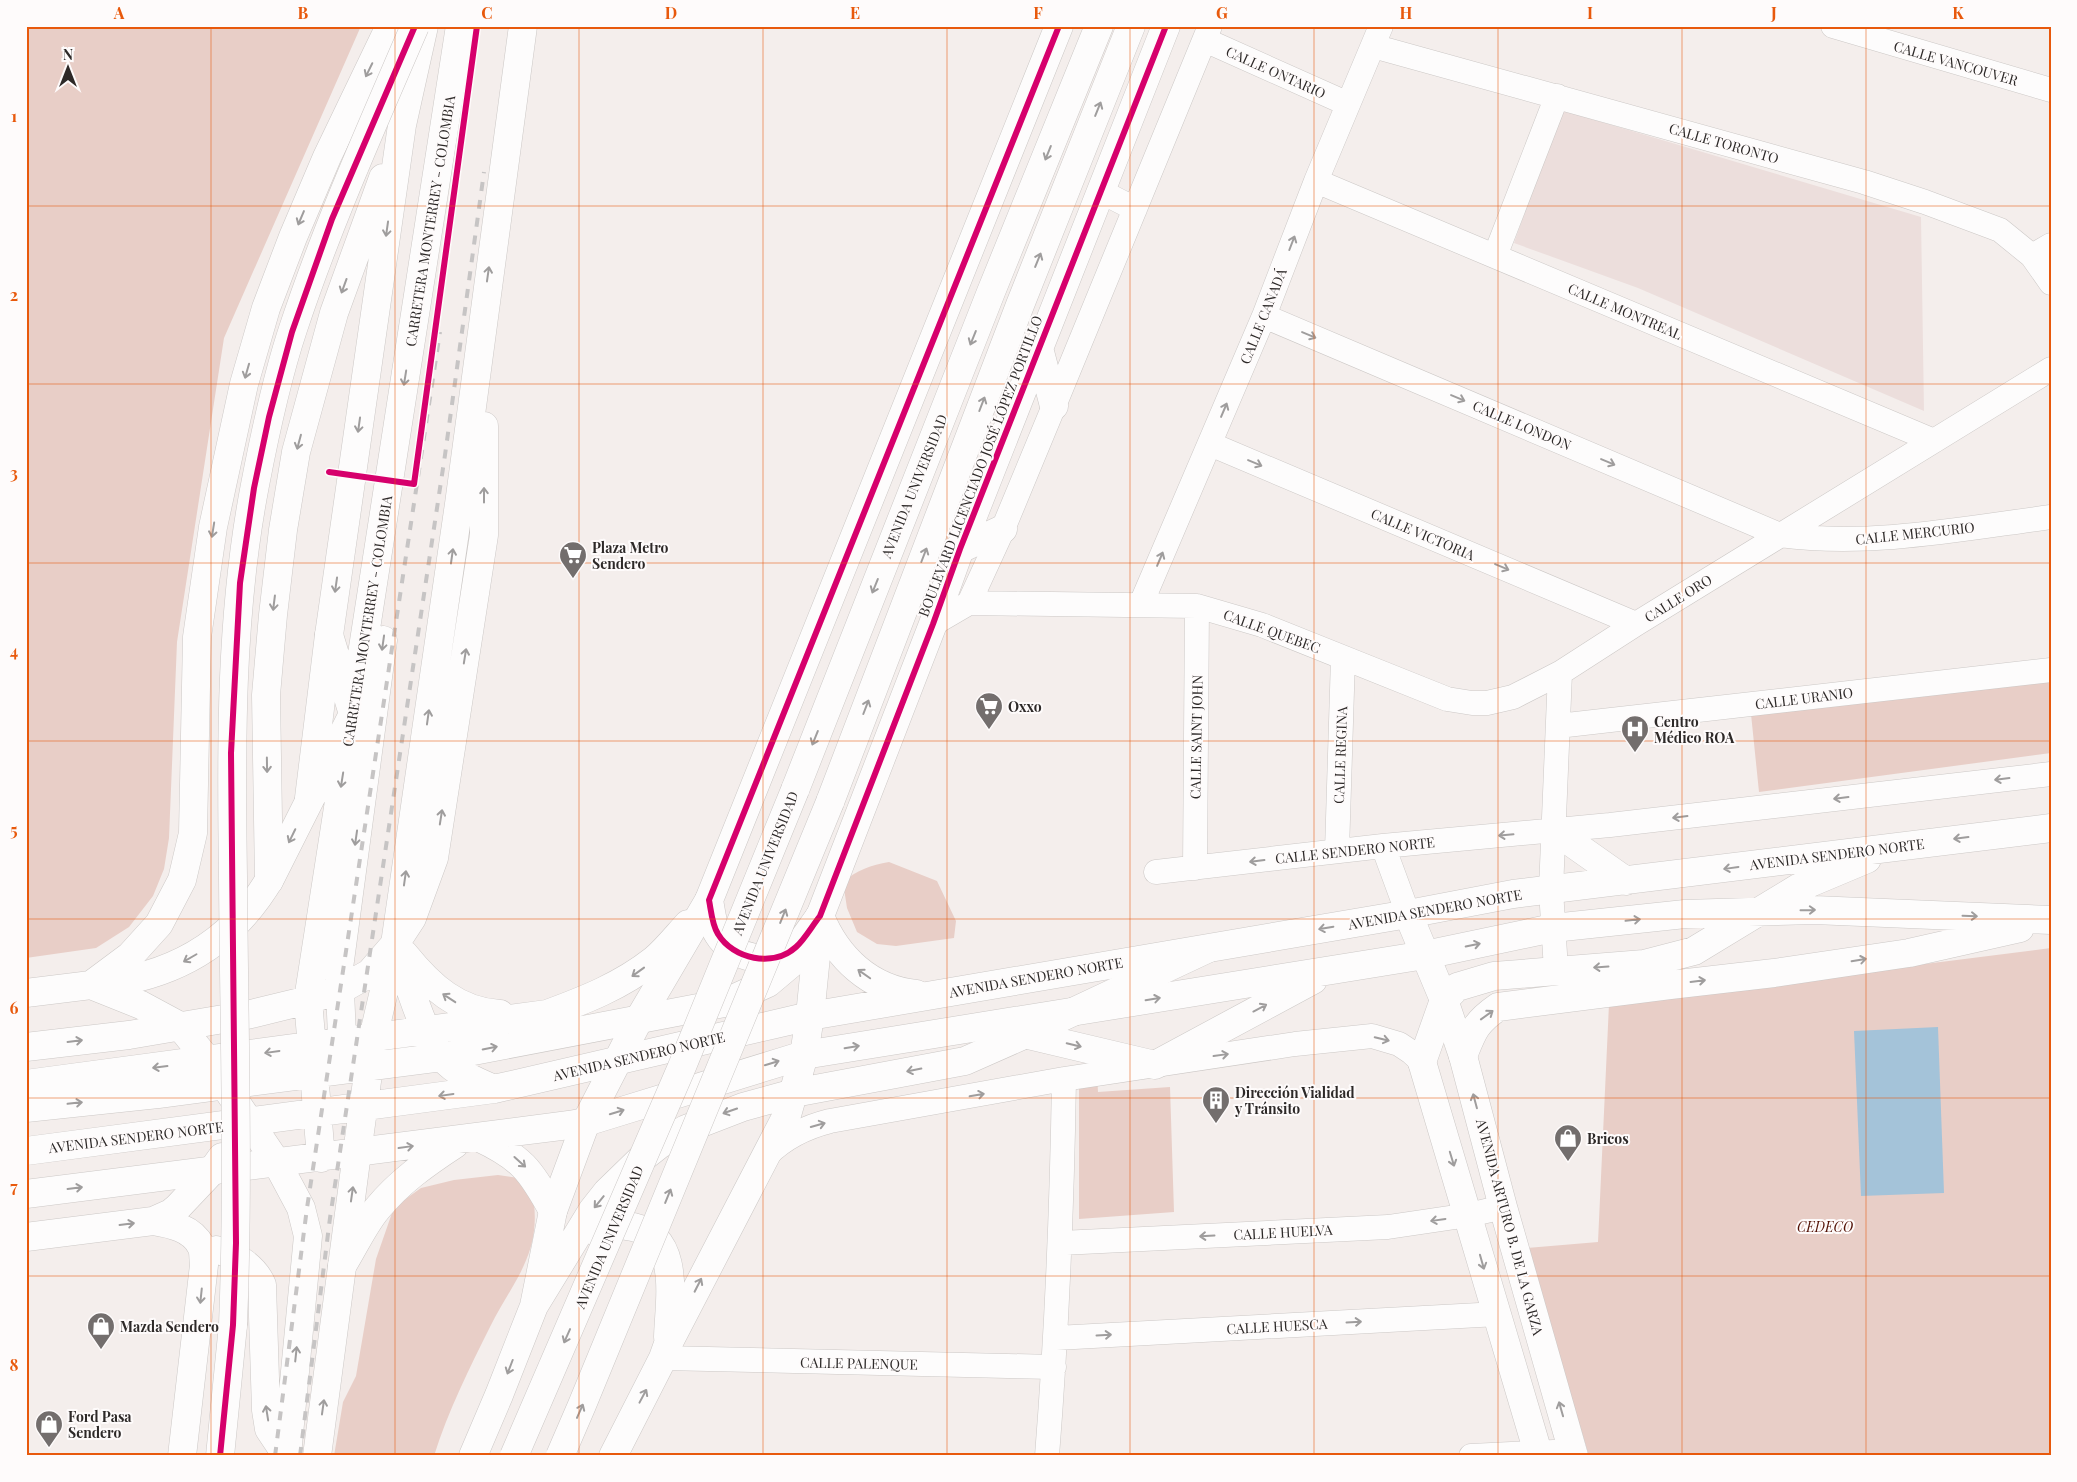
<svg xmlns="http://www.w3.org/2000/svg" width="2077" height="1482" font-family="'Playfair Display',serif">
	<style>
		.built { fill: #ecdedc }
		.green { fill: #e8cec7 }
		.water { fill: #a4c3d9 }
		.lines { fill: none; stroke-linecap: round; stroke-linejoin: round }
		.minor-casing { stroke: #ccc8c6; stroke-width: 25 }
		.tertiary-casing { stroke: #ccc8c6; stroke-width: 29 }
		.primary-casing { stroke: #ccc8c6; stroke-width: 29 }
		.trunk-casing { stroke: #ccc8c6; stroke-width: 29 }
		.minor { stroke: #fdfcfc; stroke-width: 24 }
		.tertiary { stroke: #fdfcfc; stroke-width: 28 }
		.primary { stroke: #fdfcfc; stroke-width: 28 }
		.trunk { stroke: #fdfcfc; stroke-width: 28 }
		.rail { stroke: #c6c4c4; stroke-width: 4; stroke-dasharray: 9 9; stroke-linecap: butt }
		.tertiary-bridge-casing { stroke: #ccc8c6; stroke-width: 29; stroke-linecap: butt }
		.trunk-bridge-casing { stroke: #ccc8c6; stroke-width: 29; stroke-linecap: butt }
		.tertiary-bridge { stroke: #fdfcfc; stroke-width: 28 }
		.trunk-bridge { stroke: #fdfcfc; stroke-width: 28 }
		.cycleway-casing { stroke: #fefbfb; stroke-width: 9 }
		.cycleway { stroke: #d6006c; stroke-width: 6 }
		.oneway { stroke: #9f9d9d }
		.grid { fill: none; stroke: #e8590c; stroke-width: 1; stroke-opacity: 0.55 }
		.labels { text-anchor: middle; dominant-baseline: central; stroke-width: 4; stroke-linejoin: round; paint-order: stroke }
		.street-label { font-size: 14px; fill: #2d2928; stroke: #fefbfb }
		.poi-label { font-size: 14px; font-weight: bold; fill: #2d2928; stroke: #fefbfb; text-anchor: start }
		.park-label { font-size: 14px; font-style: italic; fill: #531105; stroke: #fefbfb }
		.neatline { fill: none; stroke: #e8590c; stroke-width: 2 }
		.grid-label { font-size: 16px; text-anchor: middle; font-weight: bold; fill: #e8590c }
	</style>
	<rect width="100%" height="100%" fill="#f4eeec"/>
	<path class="built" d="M1561,110L1921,217L1924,411L1638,288L1514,243Z"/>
	<path class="green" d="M26,26H361L224,338L177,642L169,838L164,869L153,896L129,927L96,948L26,958Z
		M2051,680V753L1759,792L1751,714Z
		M889,862L937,881L956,921L954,938L896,946L877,944L857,932L847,908L843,882C857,870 871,865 889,862Z
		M2051,948V1456H1589L1527,1248L1598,1242L1609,1004Z
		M1097,1075L1098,1092L1170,1087L1174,1212L1079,1219V1080Z
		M498,1175L519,1178C524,1185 532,1195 534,1204C540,1257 511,1284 490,1327C469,1369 448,1411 434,1456H334L343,1402L356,1376L376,1259L392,1213L400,1203L421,1188L454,1180Z"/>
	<path class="water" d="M1938,1027L1944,1193L1861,1196L1854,1031Z"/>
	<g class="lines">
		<g class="minor-casing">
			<path id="minor" d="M1833,26L2051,90
				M1205,40L1348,104
				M1373,46L1864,182L1925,202L2000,230L2032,256L2051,283
				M1316,181L1934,441
				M1100,191L1135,209
				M1495,256L1557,96
				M2032,256L2051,245
				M1264,316L1780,535C1870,547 1961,529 2051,517
				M1210,444L1636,624
				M969,603L1197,606L1262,625L1447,699L1472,703H1487L1513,697L1560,673L1636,624L2051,369
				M1141,604L1264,316L1316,181L1381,26
				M933,624L969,603L1003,529L1054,406L1210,26
				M1558,726L2051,670
				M1383,846L1408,914
				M1337,851L1343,658
				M1195,868L1197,606
				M1156,872L1383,846L1610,825L2051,774
				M1556,970L1551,890L1560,673
				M767,1155C785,1137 806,1127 830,1121L1064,1079L1295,1044L1372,1036L1399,1044L1411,1052L1422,1062
				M1061,1243L1388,1227L1469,1215L1503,1207
				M1056,1338L1498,1314
				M663,1358L1054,1367
				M1047,1456C1057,1330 1062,1205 1064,1079
				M1471,1456L1573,1451"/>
		</g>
		<g class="tertiary-casing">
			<path id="tertiary" d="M1059,26L709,900C711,910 712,925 718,934C733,959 773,968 796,947C805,939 812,926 820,916L933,624L960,549L1166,26
				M1039,348L1054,406
				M960,549L1003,529
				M309,798L329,635L402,125L424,26
				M269,881L266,695L273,615L283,530L296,452L334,313L383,178
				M1408,914L1444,1000L1463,1056L1503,1207L1574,1456
				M91,985L130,956L159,924L182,880L193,833L197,637L213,527L244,384L266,308L293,237L327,157L390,26
				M26,993L91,985L141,1005L180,1026L208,1061L277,1163L301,1208L308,1236L287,1455
				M1422,1062L1539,1456
				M153,1221C171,1224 192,1228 201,1246C204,1251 203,1259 204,1265L182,1456
				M26,1237L153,1221L171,1213L177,1208L212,1171L222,1157
				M216,1250C234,1253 255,1268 262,1285L266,1410L269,1429L287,1456
				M220,1456L233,1325"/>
		</g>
		<g class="primary-casing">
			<path id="primary" d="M1555,831L1626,881
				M820,916C837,958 870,989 916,994
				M395,944C406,974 422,1034 442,1057C456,1073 475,1081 494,1089
				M405,955C430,986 458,1012 500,1014
				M91,985C169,979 231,946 271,877L353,714L329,635
				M1011,1031L1155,1065L1313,980
				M26,1047L129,1035L247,1015L308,1000L340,990L370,973L395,944L412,918L434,858L484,535V426
				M1463,1056C1473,1031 1475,1023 1498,1007L1670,985L1774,973L1909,953L2020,928
				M343,1059L339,968L383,640
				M1422,1062L1444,1000L1457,987L1494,976L1644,964L1694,951L1798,888L1867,859
				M26,1084L547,1014C585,1000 621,986 654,960C666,950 677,936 688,924
				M26,1108L158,1094L442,1057L724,1003L768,983L793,962L808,944L819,917
				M478,1137C521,1157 531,1170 553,1211
				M26,1151L494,1089L810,1016L1408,914L1513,894L2051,828
				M357,1153L373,1038L395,944L459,504L523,26
				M321,1158L308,1000L460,26
				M26,1194L569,1125L586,1122L804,1055L1425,955L1553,928L1685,914L1814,910L2051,920
				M342,1266C354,1247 363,1226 377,1209C399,1182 426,1163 455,1144"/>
		</g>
		<g class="trunk-casing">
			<path id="trunk" d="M795,790L991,292L1099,26
				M830,802L1020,305L1131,26
				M592,1230C605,1224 619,1224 633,1227C682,1238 669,1301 668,1337
				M534,1306L592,1211L607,1192L641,1159L660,1144L686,1129L743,1107L794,1093L965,1061L1026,1034L1207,949
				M317,1456L357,1153
				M473,1456L499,1395L534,1306L553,1211L586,1122L639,1019L709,900
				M613,1456L663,1358L668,1344L787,1115L804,1055L810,1016L820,916"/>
		</g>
		<use href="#minor" class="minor"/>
		<use href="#tertiary" class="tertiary"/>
		<use href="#primary" class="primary"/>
		<use href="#trunk" class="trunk"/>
		<path class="rail" d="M275,1456L307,1208L440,332
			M300,1456L330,1218L445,455L484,172"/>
		<g class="tertiary-bridge-casing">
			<path id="tertiary-bridge" d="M233,1325C239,1176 234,1026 233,877C231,747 230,614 255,485C265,433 276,380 293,329C327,226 372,126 415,26"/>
		</g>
		<g class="trunk-bridge-casing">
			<path id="trunk-bridge" d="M514,1456L681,1069L795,790
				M560,1456L582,1405L830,802"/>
		</g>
		<use href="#tertiary-bridge" class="tertiary-bridge"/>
		<use href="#trunk-bridge" class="trunk-bridge"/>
		<g class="cycleway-casing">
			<path id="cycleway" d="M1059,26L709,900C711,910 712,925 718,934C733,959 773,968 796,947C805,939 812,926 820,916L933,624L960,549L1166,26
				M329,472L414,484L477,26
				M220,1456L233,1325L236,1243L231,753L240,583L254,488L269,417L292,332L332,219L415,26"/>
		</g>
		<use href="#cycleway" class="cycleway"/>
	</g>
	<defs><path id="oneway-shaft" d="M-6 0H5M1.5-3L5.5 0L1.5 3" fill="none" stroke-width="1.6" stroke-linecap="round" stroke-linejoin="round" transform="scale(1.25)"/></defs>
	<g class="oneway">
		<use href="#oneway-shaft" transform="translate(369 70) rotate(116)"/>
		<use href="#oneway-shaft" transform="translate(1098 109) rotate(-68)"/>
		<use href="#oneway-shaft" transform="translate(1048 153) rotate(112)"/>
		<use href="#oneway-shaft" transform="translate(301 218) rotate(113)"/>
		<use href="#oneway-shaft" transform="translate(387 229) rotate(98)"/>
		<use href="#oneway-shaft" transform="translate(1292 243) rotate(-69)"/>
		<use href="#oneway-shaft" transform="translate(1038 260) rotate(-68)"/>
		<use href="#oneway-shaft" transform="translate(488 274) rotate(-82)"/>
		<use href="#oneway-shaft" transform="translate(344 286) rotate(110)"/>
		<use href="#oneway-shaft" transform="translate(1309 335) rotate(23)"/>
		<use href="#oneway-shaft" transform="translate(973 338) rotate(112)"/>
		<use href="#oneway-shaft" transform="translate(247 371) rotate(106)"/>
		<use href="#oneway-shaft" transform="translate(405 378) rotate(99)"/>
		<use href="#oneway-shaft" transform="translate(1458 398) rotate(23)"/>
		<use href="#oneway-shaft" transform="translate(982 404) rotate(-69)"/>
		<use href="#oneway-shaft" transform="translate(1224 410) rotate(-67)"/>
		<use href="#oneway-shaft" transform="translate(359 425) rotate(98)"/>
		<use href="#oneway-shaft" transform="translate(299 442) rotate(105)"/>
		<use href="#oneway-shaft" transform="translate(1608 462) rotate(23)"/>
		<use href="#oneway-shaft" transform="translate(1255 463) rotate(23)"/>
		<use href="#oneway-shaft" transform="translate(484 495) rotate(-90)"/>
		<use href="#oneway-shaft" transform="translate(213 530) rotate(99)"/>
		<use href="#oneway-shaft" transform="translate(924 555) rotate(-69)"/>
		<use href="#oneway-shaft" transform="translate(452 556) rotate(-82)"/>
		<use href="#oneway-shaft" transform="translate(1160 559) rotate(-67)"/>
		<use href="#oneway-shaft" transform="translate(1502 567) rotate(23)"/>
		<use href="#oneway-shaft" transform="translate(336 585) rotate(98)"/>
		<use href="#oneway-shaft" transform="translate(875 586) rotate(112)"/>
		<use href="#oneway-shaft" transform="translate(274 603) rotate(97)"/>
		<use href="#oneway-shaft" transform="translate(383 643) rotate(98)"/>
		<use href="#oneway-shaft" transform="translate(465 656) rotate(-81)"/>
		<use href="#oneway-shaft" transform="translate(866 707) rotate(-69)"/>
		<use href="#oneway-shaft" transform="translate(428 717) rotate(-82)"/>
		<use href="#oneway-shaft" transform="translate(815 738) rotate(112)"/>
		<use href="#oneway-shaft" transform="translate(267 765) rotate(89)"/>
		<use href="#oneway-shaft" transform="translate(2002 779) rotate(173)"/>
		<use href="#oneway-shaft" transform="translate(342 780) rotate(99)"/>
		<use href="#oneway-shaft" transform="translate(1841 798) rotate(173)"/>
		<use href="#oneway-shaft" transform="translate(441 817) rotate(-81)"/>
		<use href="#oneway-shaft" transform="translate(1680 817) rotate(173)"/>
		<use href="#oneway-shaft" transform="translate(1506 835) rotate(175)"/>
		<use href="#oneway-shaft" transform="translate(292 836) rotate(116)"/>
		<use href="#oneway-shaft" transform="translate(356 838) rotate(98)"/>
		<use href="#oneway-shaft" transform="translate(1961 838) rotate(173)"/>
		<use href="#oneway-shaft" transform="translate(1257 861) rotate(173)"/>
		<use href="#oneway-shaft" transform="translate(1731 868) rotate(172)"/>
		<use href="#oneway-shaft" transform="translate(405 878) rotate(-82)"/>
		<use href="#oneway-shaft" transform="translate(1808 910) rotate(-1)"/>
		<use href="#oneway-shaft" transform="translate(783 916) rotate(-68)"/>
		<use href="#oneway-shaft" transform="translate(1970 916) rotate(2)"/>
		<use href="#oneway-shaft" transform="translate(1633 920) rotate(-6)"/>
		<use href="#oneway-shaft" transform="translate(1326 928) rotate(170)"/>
		<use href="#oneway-shaft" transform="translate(1473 945) rotate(-12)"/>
		<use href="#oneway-shaft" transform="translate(190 958) rotate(150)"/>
		<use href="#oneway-shaft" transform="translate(1859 960) rotate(-9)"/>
		<use href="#oneway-shaft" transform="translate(1601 967) rotate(176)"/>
		<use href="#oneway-shaft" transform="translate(638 972) rotate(144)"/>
		<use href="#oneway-shaft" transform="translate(864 974) rotate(-145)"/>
		<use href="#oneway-shaft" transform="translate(1698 981) rotate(-7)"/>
		<use href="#oneway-shaft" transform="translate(449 998) rotate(-147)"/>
		<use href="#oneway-shaft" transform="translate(1153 999) rotate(-9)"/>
		<use href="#oneway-shaft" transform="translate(1260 1008) rotate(-28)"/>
		<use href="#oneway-shaft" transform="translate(1487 1015) rotate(-36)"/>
		<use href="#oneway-shaft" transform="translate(1382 1039) rotate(14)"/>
		<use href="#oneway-shaft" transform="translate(75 1041) rotate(-7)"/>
		<use href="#oneway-shaft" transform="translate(1074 1045) rotate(13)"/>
		<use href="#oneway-shaft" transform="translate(852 1047) rotate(-9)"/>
		<use href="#oneway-shaft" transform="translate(490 1048) rotate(-11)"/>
		<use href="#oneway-shaft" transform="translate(272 1052) rotate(172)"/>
		<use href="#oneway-shaft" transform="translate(1221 1055) rotate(-8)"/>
		<use href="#oneway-shaft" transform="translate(772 1063) rotate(-17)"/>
		<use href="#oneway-shaft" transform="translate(160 1067) rotate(173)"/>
		<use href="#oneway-shaft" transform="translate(914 1070) rotate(169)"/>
		<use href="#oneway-shaft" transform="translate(446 1095) rotate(172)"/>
		<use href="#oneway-shaft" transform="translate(977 1095) rotate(-10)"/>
		<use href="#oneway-shaft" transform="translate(1475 1101) rotate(-105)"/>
		<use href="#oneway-shaft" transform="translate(75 1103) rotate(-6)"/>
		<use href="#oneway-shaft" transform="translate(730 1111) rotate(161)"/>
		<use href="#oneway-shaft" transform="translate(617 1112) rotate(-17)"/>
		<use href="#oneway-shaft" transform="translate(818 1125) rotate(-16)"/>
		<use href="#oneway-shaft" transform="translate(406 1147) rotate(-8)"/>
		<use href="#oneway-shaft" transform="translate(1452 1159) rotate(73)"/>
		<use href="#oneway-shaft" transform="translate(520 1162) rotate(42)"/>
		<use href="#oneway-shaft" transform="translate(75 1188) rotate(-7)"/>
		<use href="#oneway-shaft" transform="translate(352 1194) rotate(-82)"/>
		<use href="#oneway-shaft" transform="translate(668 1196) rotate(-68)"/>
		<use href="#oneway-shaft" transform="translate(599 1202) rotate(129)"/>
		<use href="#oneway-shaft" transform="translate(1438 1220) rotate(172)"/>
		<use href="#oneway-shaft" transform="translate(127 1224) rotate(-7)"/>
		<use href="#oneway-shaft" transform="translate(1207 1236) rotate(177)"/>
		<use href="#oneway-shaft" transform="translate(1482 1262) rotate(74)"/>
		<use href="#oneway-shaft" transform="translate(698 1285) rotate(-63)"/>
		<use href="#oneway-shaft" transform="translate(201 1296) rotate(96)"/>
		<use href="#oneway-shaft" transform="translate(1354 1322) rotate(-3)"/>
		<use href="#oneway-shaft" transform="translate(1104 1335) rotate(-3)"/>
		<use href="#oneway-shaft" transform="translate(567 1336) rotate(114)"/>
		<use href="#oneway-shaft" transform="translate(296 1354) rotate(-84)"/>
		<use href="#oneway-shaft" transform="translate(510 1367) rotate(111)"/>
		<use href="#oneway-shaft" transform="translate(643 1396) rotate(-62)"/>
		<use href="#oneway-shaft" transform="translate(323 1407) rotate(-82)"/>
		<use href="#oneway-shaft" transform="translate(1561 1409) rotate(-106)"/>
		<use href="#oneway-shaft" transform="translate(580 1411) rotate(-66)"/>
		<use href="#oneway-shaft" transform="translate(267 1413) rotate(-99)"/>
	</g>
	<path class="grid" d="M211,26V1456M395,26V1456M579,26V1456M763,26V1456M947,26V1456M1130,26V1456M1314,26V1456M1498,26V1456M1682,26V1456M1866,26V1456M26,206H2051M26,384H2051M26,563H2051M26,741H2051M26,919H2051M26,1098H2051M26,1276H2051"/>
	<defs>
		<g id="supermarket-pin" transform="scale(1.4375)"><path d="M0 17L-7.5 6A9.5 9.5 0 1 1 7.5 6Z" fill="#736e6d" stroke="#fefbfb"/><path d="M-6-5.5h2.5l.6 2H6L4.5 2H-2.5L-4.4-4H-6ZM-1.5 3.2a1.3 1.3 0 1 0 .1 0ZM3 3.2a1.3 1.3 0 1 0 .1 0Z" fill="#fff"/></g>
		<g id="hospital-pin" transform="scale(1.4375)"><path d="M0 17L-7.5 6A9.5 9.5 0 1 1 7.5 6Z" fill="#736e6d" stroke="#fefbfb"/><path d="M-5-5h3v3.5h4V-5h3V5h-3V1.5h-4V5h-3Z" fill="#fff"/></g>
		<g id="building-pin" transform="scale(1.4375)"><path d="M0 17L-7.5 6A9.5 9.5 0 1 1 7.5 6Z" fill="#736e6d" stroke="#fefbfb"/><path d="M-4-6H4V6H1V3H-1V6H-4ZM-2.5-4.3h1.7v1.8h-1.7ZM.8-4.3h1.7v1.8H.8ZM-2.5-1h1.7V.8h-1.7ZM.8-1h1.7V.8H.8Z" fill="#fff"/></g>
		<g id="shop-pin" transform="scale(1.4375)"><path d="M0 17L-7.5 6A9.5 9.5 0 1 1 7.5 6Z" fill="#736e6d" stroke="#fefbfb"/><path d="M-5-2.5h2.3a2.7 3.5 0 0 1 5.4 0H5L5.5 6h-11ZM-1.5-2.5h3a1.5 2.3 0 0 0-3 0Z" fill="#fff"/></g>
	</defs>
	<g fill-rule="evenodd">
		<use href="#supermarket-pin" x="573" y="555"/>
		<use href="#supermarket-pin" x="989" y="706"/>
		<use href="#hospital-pin" x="1635" y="729"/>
		<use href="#building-pin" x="1216" y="1100"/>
		<use href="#shop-pin" x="1568" y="1138"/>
		<use href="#shop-pin" x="101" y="1326"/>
		<use href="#shop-pin" x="49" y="1424"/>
	</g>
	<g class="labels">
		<g class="street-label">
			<text transform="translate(1956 63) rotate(16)">CALLE VANCOUVER</text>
			<text transform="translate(1276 72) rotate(24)">CALLE ONTARIO</text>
			<text transform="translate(1724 143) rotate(16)">CALLE TORONTO</text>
			<text transform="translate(430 221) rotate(-81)">CARRETERA MONTERREY - COLOMBIA</text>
			<text transform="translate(1625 311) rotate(23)">CALLE MONTREAL</text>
			<text transform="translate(1263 316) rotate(-68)">CALLE CANADÁ</text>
			<text transform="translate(1522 425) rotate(23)">CALLE LONDON</text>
			<text transform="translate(980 466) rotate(-69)">BOULEVARD LICENCIADO JOSÉ LÓPEZ PORTILLO</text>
			<text transform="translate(914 486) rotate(-68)">AVENIDA UNIVERSIDAD</text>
			<text transform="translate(1915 533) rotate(-6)">CALLE MERCURIO</text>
			<text transform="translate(1423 534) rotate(23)">CALLE VICTORIA</text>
			<text transform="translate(1678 598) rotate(-32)">CALLE ORO</text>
			<text transform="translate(367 621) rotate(-81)">CARRETERA MONTERREY - COLOMBIA</text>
			<text transform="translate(1272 631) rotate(20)">CALLE QUEBEC</text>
			<text transform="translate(1804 698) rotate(-7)">CALLE URANIO</text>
			<text transform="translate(1196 737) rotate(-89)">CALLE SAINT JOHN</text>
			<text transform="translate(1340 755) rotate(-88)">CALLE REGINA</text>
			<text transform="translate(1355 850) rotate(-6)">CALLE SENDERO NORTE</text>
			<text transform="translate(1837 854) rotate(-7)">AVENIDA SENDERO NORTE</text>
			<text transform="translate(765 863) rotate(-68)">AVENIDA UNIVERSIDAD</text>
			<text transform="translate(1435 909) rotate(-10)">AVENIDA SENDERO NORTE</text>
			<text transform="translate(1036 977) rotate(-10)">AVENIDA SENDERO NORTE</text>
			<text transform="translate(639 1056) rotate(-13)">AVENIDA SENDERO NORTE</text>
			<text transform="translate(136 1137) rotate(-7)">AVENIDA SENDERO NORTE</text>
			<text transform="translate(1510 1227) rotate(75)">AVENIDA ARTURO B. DE LA GARZA</text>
			<text transform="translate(1283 1232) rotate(-3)">CALLE HUELVA</text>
			<text transform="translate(609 1237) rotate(-67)">AVENIDA UNIVERSIDAD</text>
			<text transform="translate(1277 1326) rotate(-3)">CALLE HUESCA</text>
			<text transform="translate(859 1363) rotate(1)">CALLE PALENQUE</text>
		</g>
		<g class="poi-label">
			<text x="592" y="547">Plaza Metro<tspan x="592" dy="16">Sendero</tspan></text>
			<text x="1008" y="706">Oxxo</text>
			<text x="1654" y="721">Centro<tspan x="1654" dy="16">Médico ROA</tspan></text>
			<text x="1235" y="1092">Dirección Vialidad<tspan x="1235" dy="16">y Tránsito</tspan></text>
			<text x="1587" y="1138">Bricos</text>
			<text x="120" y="1326">Mazda Sendero</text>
			<text x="68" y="1416">Ford Pasa<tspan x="68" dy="16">Sendero</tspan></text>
		</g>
		<g class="park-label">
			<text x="1825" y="1226">CEDECO</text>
		</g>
	</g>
	<rect width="2077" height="1482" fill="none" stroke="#fefbfb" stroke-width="55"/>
	<g transform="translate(68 68)" stroke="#fefbfb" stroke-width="4" paint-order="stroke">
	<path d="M0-4L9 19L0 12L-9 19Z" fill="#2d2928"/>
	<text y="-8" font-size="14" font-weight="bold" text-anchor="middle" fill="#2d2928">N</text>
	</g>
	<rect x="28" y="28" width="2022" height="1426" class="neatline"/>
	<g class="grid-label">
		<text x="119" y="19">A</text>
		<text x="303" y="19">B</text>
		<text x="487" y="19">C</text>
		<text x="671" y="19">D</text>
		<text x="855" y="19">E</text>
		<text x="1038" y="19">F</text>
		<text x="1222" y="19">G</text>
		<text x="1406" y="19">H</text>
		<text x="1590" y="19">I</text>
		<text x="1774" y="19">J</text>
		<text x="1958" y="19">K</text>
		<text x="14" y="122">1</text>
		<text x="14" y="301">2</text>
		<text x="14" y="479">3</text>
		<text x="14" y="657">4</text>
		<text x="14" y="836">5</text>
		<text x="14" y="1014">6</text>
		<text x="14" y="1193">7</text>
		<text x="14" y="1371">8</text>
	</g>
</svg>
